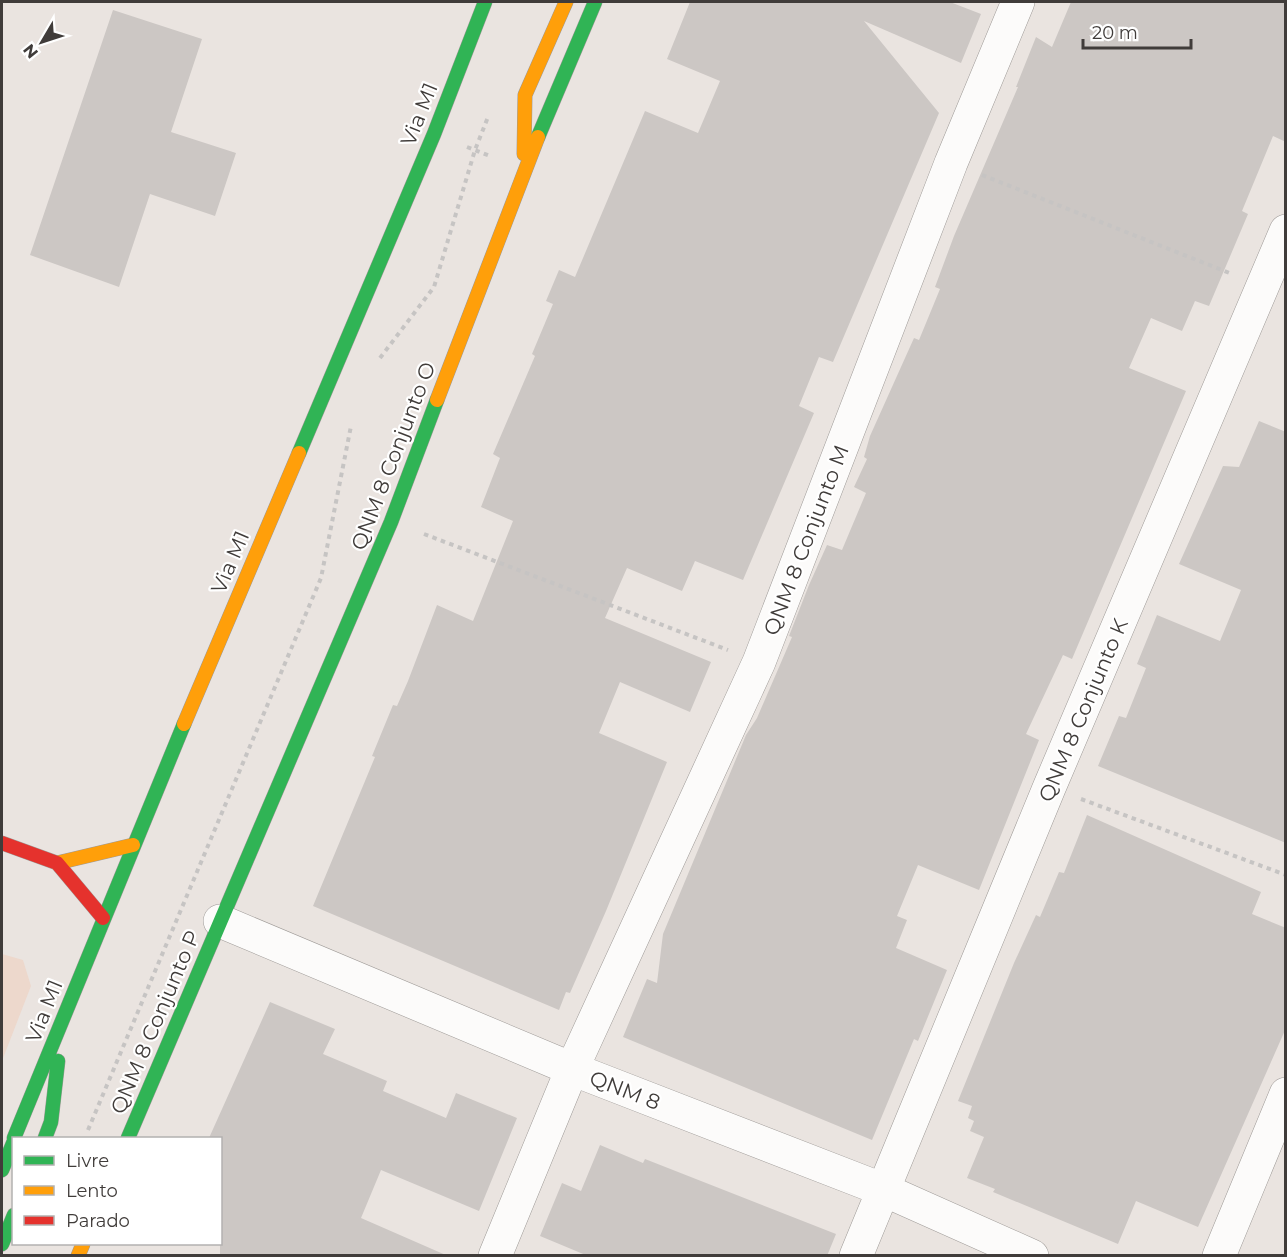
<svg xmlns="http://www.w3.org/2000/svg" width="1287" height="1257" font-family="Montserrat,sans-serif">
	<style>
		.green { fill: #edd8cc }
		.building { fill: #ccc7c4 }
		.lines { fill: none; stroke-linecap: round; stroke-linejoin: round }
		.street-casing { stroke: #9e9a97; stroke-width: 34 }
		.fast-casing { stroke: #9e9a97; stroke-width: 15 }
		.slow-casing { stroke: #9e9a97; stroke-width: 15 }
		.jam-casing { stroke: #9e9a97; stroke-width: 15 }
		.path { stroke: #c6c4c3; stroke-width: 4; stroke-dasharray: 4.5 4.5; stroke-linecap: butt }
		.street { stroke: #fcfbfa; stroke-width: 33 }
		.fast { stroke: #30b455; stroke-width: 14 }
		.slow { stroke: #ff9f0a; stroke-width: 14 }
		.jam { stroke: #e5322d; stroke-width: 14 }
		.labels { text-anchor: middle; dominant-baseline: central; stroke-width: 4.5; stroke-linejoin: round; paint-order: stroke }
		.street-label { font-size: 21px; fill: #403c3a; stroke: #fff }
	</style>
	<rect width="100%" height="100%" fill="#eae4e0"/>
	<path class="green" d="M2,954L23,960L31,986L2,1061Z"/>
	<path class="building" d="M690,2H950L981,14L961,63L864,21L939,113L833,362L819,357L799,406L814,413L743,580L695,561L682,591L627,568L605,618L711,662L690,712L620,682L599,733L667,762L606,911L570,993L566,992L559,1010L313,906L375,757L372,756L393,705L397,706L408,681L437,605L473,621L513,521L481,507L500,458L493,454L535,356L532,354L553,304L546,301L559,270L575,277L645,111L698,133L720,81L667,59Z
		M1071,2H1286V142L1273,136L1242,211L1248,214L1209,306L1195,301L1182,331L1151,318L1129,368L1186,391L1072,659L1063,655L1026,734L1039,740L979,890L918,865L897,916L907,920L896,948L947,970L918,1041L914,1039L872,1140L623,1037L647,979L657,983L663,934L746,735L757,718L792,637L789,636L809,585L827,545L842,550L866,493L854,487L867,459L864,457L870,436L914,338L919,340L940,289L935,287L954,236L1018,87H1016L1036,37L1052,47Z
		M113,10L202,39L171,132L236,153L215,216L150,194L119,287L30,255Z
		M1259,421L1286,432V843L1098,766L1119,716L1126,718L1146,668L1137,664L1157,615L1220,641L1241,590L1179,564L1223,466L1239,467Z
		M1087,815L1261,892L1252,914L1286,928V1028L1198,1227L1136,1201L1118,1244L993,1192L995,1189L967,1178L984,1137L970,1131L974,1121L968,1118L972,1106L958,1101L1014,963L1036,915L1040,917L1059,872L1064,873Z
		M270,1002L335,1029L323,1054L387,1081L383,1091L446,1118L456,1093L517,1118L479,1211L381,1170L361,1218L448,1256H220V1138H209Z
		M600,1145L643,1163L645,1159L836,1234L827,1256H588L540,1236L562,1183L581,1191Z"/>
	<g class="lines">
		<g class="street-casing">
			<path id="street" d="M220,921L572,1069L884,1190L1032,1256
				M495,1256L572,1069L759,662L951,163L1018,2
				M856,1256L1049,788L1286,231
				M1219,1256L1286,1094"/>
		</g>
		<g class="fast-casing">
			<path id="fast" d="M538,137L595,2
				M299,453L434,134L485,2
				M14,1138L184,724
				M45,1138L51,1122L58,1061
				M128,1138L391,522L437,400
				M2,1170L14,1141
				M2,1244L14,1215"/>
		</g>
		<g class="slow-casing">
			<path id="slow" d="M524,154L525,95L566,2
				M437,400L538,137
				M184,724L299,453
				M57,863L133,845
				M78,1256L83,1244"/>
		</g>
		<g class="jam-casing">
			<path id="jam" d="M2,843L57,863L103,918"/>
		</g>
		<path class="path" d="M467,147L490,156
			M982,175L1232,274
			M380,358L434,287L475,150L488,117
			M424,534L728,650
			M1081,799L1286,875
			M88,1130L321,578L351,426"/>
		<use href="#street" class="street"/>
		<use href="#fast" class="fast"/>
		<use href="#slow" class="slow"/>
		<use href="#jam" class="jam"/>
	</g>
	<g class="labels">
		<g class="street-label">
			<text transform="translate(419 114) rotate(-68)">Via M1</text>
			<text transform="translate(393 456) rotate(-69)">QNM 8 Conjunto O</text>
			<text transform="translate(806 540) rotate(-69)">QNM 8 Conjunto M</text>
			<text transform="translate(230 562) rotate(-67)">Via M1</text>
			<text transform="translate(1083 710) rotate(-67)">QNM 8 Conjunto K</text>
			<text transform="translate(44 1011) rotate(-68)">Via M1</text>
			<text transform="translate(155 1022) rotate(-67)">QNM 8 Conjunto P</text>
			<text transform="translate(625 1090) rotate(21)">QNM 8</text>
		</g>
	</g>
	<rect width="1287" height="1257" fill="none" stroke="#403c3a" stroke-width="6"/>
	<rect x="12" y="1137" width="210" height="108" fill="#ffffff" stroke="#b3b1b0" stroke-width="1.5"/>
	<rect x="24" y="1156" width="30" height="9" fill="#30b455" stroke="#b3b1b0" stroke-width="1.5"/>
	<text x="66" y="1167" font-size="18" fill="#403c3a">Livre</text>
	<rect x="24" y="1186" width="30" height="9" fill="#ff9f0a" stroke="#b3b1b0" stroke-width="1.5"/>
	<text x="66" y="1197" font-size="18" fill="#403c3a">Lento</text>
	<rect x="24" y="1216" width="30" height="9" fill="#e5322d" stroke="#b3b1b0" stroke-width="1.5"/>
	<text x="66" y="1227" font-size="18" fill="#403c3a">Parado</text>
	<g transform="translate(42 42) rotate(231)" stroke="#ffffff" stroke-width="4.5" paint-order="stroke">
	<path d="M0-4.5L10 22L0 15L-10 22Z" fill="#403c3a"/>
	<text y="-9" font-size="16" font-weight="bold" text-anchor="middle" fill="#403c3a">N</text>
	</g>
	<path d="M1083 39v9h108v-9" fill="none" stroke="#403c3a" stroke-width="3"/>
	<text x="1092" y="39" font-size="18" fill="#403c3a" stroke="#ffffff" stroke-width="4.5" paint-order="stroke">20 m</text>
</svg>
